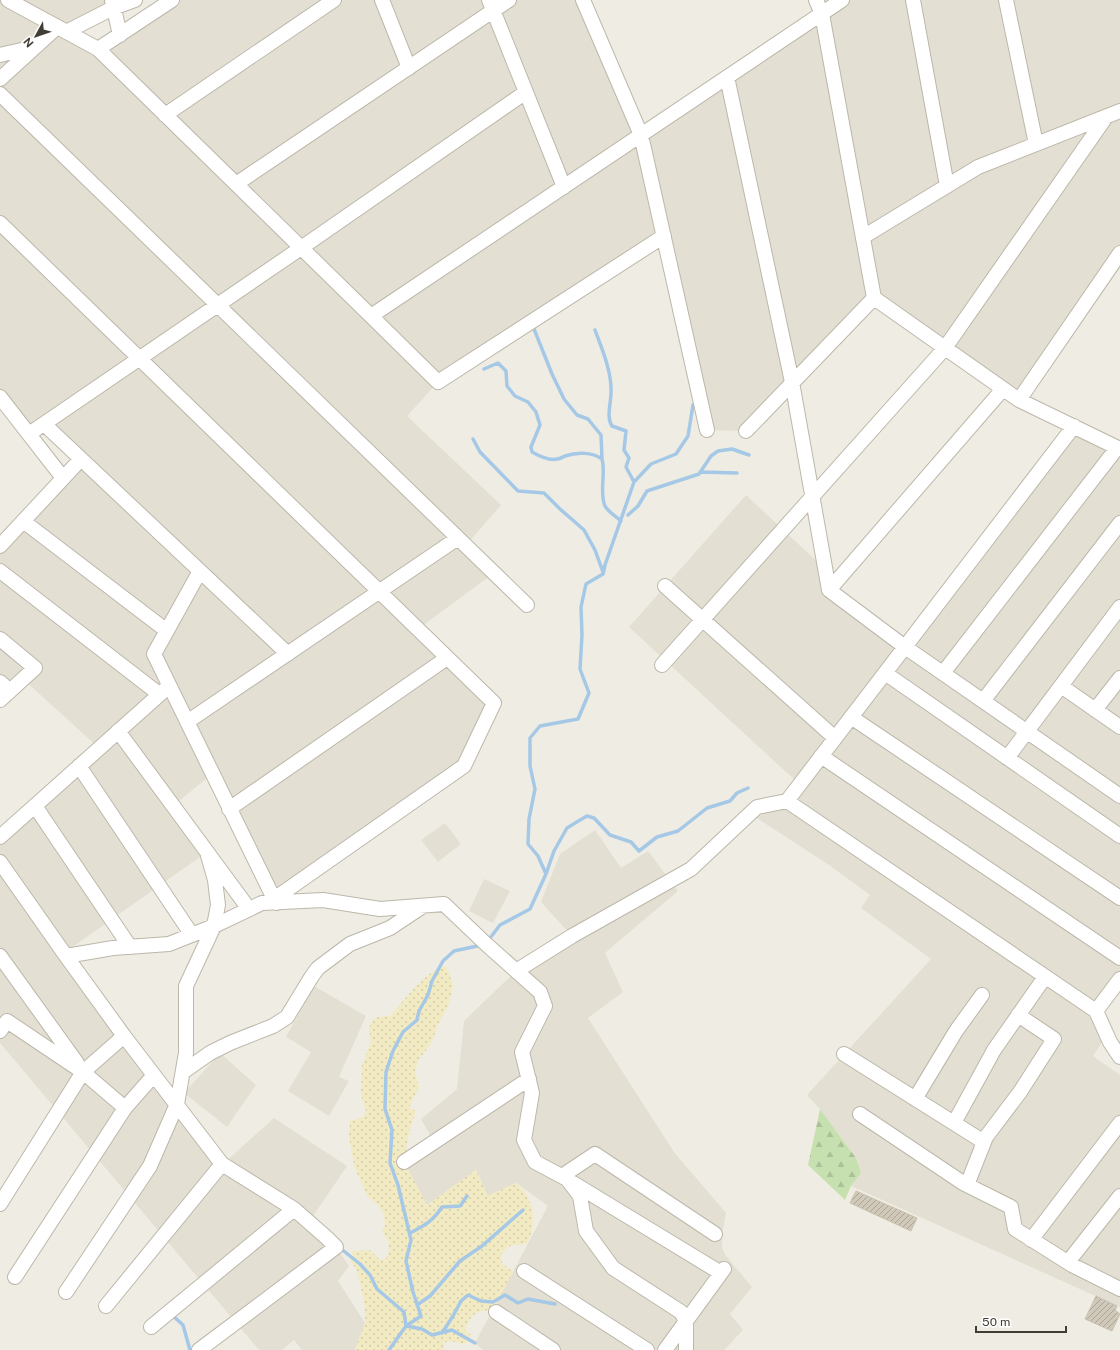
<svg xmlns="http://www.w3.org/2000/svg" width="1120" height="1350" font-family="'Public Sans',sans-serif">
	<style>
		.residential { fill: #e3dfd2 }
		.forest { fill: url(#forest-firs) }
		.sand { fill: url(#sand-dots) }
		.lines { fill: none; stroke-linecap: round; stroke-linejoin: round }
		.stream { stroke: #a5c8e7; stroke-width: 3.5 }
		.building { fill: url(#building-hatch); stroke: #cac1ae }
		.minor-casing { stroke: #bdb7aa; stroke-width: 16 }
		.minor { stroke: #fff; stroke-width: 14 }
	</style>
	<defs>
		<pattern id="forest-firs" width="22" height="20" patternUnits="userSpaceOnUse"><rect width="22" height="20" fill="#c7e0b0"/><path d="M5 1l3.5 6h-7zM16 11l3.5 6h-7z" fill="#acc198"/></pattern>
		<pattern id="sand-dots" width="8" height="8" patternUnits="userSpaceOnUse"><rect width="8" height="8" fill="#f1eac2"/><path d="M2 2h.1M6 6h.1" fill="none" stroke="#d0caa7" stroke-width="1.8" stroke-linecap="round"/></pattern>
		<pattern id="building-hatch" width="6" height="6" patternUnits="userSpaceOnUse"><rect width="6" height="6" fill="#d0c9ba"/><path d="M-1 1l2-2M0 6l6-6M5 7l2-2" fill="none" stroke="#aaa498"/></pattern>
	</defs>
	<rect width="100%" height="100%" fill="#efede3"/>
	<path class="residential" d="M0,0H135L66,32L98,49L172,0H583L641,135L822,14L816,0H1120V253L1019,400L874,298L746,431L707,430L664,236L438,382L407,416L501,505L466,545L494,573L418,629L494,703L464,766L274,899L212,774L173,806L207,852L64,953L223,1164L274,1118L347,1166L309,1222L336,1247L349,1266L338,1281L365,1323L355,1350H302L294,1340L282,1350H259L0,1043V837L99,748L23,679L0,700V546L81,459L44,424L29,434L0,397Z
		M1074,426L1120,449V979L1096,1011L1107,1035L1093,1056L1120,1075V1307L851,1186L861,1173L856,1158L820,1109L807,1095L931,959L861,908L870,895L829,865L755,817L787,801L799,784L629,627L746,495L825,569L829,590L905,647Z
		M445,823L461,844L438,862L421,840Z
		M595,830L621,868L648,851L678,891L605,953L623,992L588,1018L674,1152L726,1213L723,1230L722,1248L726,1256L752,1287L730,1314L743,1330L724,1350H483L475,1343L548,1206L516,1183L488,1196L476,1170L427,1205L404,1162L434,1142L421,1119L457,1089L464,1021L516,971L572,936L541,902L560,854Z
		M484,879L510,891L493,923L469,911Z
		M314,986L366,1016L339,1077L349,1081L329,1116L288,1091L311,1052L286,1037Z
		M220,1053L256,1085L227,1127L184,1093Z"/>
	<path class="forest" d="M820,1109L856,1158L861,1173L851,1186L845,1200L808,1165Z"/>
	<path class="sand" d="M447,967L453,985L448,1007L438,1024L432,1042L418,1061L415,1072L419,1087L409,1108L416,1111L409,1132L404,1162L427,1205L476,1170L488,1196L516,1183C519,1187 524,1190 526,1195C536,1210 535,1228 527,1243C514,1247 509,1242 501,1255L502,1263L513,1272L493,1310C476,1310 471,1314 465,1330L471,1335L465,1344L449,1341L444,1343L443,1350H355L365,1323V1309L360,1282L357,1271L350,1260L353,1251L370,1250L380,1260L386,1259C391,1246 390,1243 382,1231L385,1225L384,1215L378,1205L368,1197L355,1169L349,1138L350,1121L363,1117L366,1111L361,1095L362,1065L371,1042L369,1028L374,1018L392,1015C402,1001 423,977 437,969C440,967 444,967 447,967Z"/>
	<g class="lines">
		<path class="stream" d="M534,329L552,374L564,399L577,415L588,419L601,435L602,459
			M484,369L498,363L506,371L507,386L515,396L528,402L536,412L540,425L531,447L532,452C539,456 549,461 557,459C560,459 563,457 565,456C577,452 592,452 602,459C606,473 599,493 605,506C608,512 616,516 621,521
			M473,439L480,452L518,491L544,493L560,509L584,530L595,550L603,572
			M700,472L737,473
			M634,482L651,464L676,454L688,436L693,405
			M628,515L638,506L647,491L699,474L711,456L718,451L732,449L749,455
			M546,874L538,856L528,844L529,819L535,789L530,766V738L540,726L578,719L589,693L580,669L582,635L581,607L586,584L603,574L605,565L634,482L626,467L629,458L624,450L626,431L612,426C606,417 611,403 611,393C612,372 602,349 595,330
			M487,942L500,925L530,909L546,874L554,851L567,828L580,820L587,816L594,818L610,835L631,842L639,851L657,837L678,831L707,808L730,801L737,793L748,788
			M410,1233C425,1225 432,1222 442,1207L460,1206L467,1196
			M340,1248L360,1264L370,1275L377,1289L404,1312L406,1326L422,1329L432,1335L452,1330L475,1343
			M417,1305L430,1296L460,1261L482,1246L523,1210
			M172,1315L183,1325L190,1350
			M442,1333L453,1316L461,1301L468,1295L481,1301L493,1302L505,1295L518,1303L528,1299L555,1304
			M389,1350L406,1326L421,1316L413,1292L406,1261L411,1240L398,1185L390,1163L392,1130L385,1109L386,1072L393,1051L403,1032L417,1020L419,1011L428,995L432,981L443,961L454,951L482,945"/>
	</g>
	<path class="building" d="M856,1191L917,1218L911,1231L850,1203Z
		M1096,1296L1117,1306L1115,1310L1120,1314L1112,1331L1085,1319Z"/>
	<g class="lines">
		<g class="minor-casing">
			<path id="minor" d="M8,0L98,49L371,316L438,382L664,236
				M112,0L120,35
				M382,0L409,68
				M489,0L564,187
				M583,0L641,135L707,430
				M816,0L822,14L874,298L1019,400L1120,449
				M913,0L947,186
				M1006,0L1036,144
				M66,32L113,8L135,0
				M98,49L172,0
				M0,55L35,47
				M727,77L792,382L829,590L905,647L1120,796
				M0,79L57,27
				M0,94L527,605
				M165,115L334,0
				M236,184L509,0
				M0,223L494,703L464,766L274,899
				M863,237L978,167L1120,111
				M371,316L842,0
				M0,397L63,478
				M1019,400L1120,253
				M44,424L288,654
				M746,431L874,298
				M29,434L301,248L526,92
				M23,521L167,631
				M0,546L81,459
				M0,571L159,694
				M200,571L154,654L276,903
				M665,586L835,738
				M829,590L1003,389
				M0,639L35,668L0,700
				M662,665L945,348L1106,117
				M885,673L1120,836
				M943,673L1117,448
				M0,682L10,691
				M1061,686L1120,727
				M983,701L1120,523
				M1095,710L1120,678
				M851,717L1120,898
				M187,722L458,538
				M118,731L249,909
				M821,756L1120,958
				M1007,758L1120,607
				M79,766L192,935
				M787,801L1096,1011L1110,1042L1120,1057
				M35,806L130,947
				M229,809L447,658
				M0,837L169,686
				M0,862L66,956L124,1036L222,1164L294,1209L327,1238L336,1247L199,1350
				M0,956L77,1063
				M66,956L113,948L169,944L214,926L262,903L323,900L380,909L444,904L486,944L540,992L545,1006L522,1052L532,1093L524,1140L535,1162L567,1179L580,1196L586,1231L613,1268L681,1312L686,1321V1350
				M516,971L572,936L691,869L757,807L787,801L1074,426
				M1096,1011L1120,979
				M0,1031L7,1021L83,1072L125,1108
				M844,1054L984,1142
				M183,1072L210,1053L230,1043L273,1026L287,1017L312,976L318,968L350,944L390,928L423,906
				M915,1099L956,1031L982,995
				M860,1114L963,1183L1011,1207L1015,1229L1072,1265L1120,1289
				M954,1123L994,1050L1045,977
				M404,1162L529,1079
				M562,1176L595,1154L715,1234
				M573,1183L721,1273
				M967,1185L986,1137L1020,1092L1054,1039L1018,1015
				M0,1204L83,1072L124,1036
				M1031,1240L1120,1123
				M1068,1262L1120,1196
				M524,1271L647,1350
				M15,1277L125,1108L154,1075
				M66,1292L150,1166L177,1104L186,1053V986L214,926L218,905L215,880L207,852
				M106,1306L222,1164
				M496,1312L553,1350
				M151,1327L294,1209
				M665,1350L724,1269"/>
		</g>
		<use href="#minor" class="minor"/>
	</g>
	<g transform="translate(36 36) rotate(230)" stroke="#ffffff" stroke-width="3" paint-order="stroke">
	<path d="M0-3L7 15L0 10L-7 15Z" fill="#413d34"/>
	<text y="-6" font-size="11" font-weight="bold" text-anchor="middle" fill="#413d34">N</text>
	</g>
	<path d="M976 1326v6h90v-6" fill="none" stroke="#413d34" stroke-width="2"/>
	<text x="982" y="1326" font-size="12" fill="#413d34" stroke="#ffffff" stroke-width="3" paint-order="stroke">50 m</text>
</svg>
